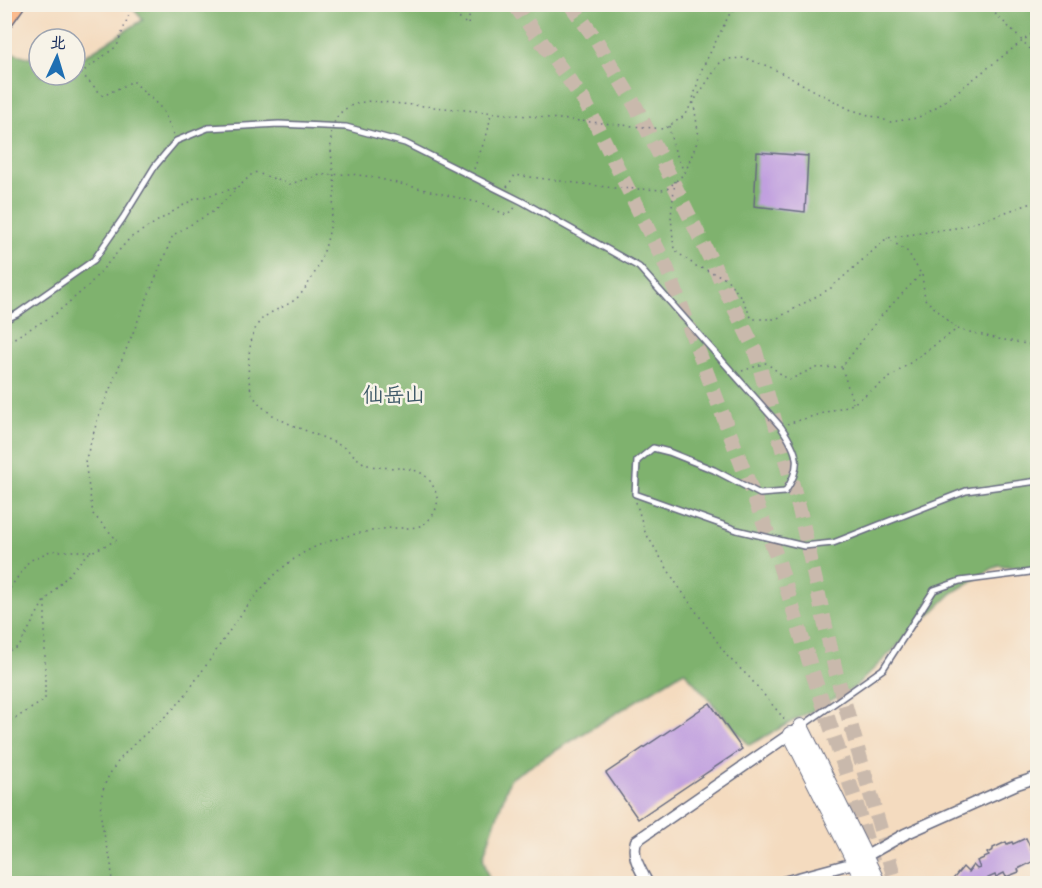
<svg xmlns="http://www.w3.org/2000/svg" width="1042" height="888" font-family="'Patrick Hand','LXGW WenKai TC',sans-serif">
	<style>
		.forest { fill: #7fb26e; stroke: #4d7066; stroke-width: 1.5 }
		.building { fill: #c1a0df }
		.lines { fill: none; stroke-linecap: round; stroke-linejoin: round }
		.secondary-tunnel { stroke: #c9b9ac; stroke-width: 15; stroke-dasharray: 15 8; stroke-linecap: butt }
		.service-casing { stroke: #676b80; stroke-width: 8 }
		.minor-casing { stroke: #676b80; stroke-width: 13 }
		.tertiary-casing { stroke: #676b80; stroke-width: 16 }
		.primary-casing { stroke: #676b80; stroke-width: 19 }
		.path { stroke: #676b80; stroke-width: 1.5; stroke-dasharray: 1.5 4.5; stroke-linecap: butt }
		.service { stroke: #fff; stroke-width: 5 }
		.minor { stroke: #fff; stroke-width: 10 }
		.tertiary { stroke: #fff; stroke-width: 14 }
		.primary { stroke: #fbbb8d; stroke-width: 16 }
		.path-bridge { stroke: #676b80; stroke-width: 1.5; stroke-dasharray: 1.5 4.5; stroke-linecap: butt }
		.labels { text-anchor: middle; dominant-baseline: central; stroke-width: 5; stroke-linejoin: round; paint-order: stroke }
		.park-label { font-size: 21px; fill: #3c5766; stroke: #f7f3e8 }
	</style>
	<rect width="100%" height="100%" fill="#f7f3e8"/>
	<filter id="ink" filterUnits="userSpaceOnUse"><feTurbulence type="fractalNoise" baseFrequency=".0167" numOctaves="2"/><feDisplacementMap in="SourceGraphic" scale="12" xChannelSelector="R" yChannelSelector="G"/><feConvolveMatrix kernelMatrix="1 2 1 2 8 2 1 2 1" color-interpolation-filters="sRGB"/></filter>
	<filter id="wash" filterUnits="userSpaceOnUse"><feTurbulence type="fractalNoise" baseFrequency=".008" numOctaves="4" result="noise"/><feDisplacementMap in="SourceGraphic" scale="24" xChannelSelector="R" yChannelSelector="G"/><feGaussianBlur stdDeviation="1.35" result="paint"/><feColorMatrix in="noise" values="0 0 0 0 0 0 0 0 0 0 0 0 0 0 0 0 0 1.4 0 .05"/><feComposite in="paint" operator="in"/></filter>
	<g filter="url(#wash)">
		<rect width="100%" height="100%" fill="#f4dbbf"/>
		<path class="forest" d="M129,4L1037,5V570L998,565L952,593L854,688L749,745L684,671L510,779L483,857L490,883L5,884L4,68L13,53L39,60V75H75V62L143,20Z"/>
		<g id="blocks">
			<path class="building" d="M757,152L808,156L805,212L754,206Z
				M710,703L742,749L638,819L606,773Z
				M1026,838L1036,860L1018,869L1019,872L1006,877L1004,873L996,877L995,875L988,878L984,884H949L963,867L968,872L973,865L977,869L980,868L977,861L989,856L987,853L993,850V848L1006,842L1007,844L1012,842L1013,844Z"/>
		</g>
	</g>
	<g filter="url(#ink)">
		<use href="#blocks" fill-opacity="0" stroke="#676b80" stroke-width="1.5"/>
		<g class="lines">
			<path class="secondary-tunnel" d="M514,4L585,102L666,266L778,560L813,674L854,796L874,866
				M570,4L595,38L636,107L755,350L800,512L836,673L896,884"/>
			<g class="service-casing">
				<path id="service" d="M4,320L17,314L94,260L123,218L155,166L176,141L208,128L279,124L346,127L405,143L523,202L639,267L781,427C798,452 803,465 785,492L760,494L714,470L669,452L653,448L637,461L635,494L737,530L804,546L833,543L966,491L1038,481
					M802,726L883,669L934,590L960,581L1038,571"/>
			</g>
			<g class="minor-casing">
				<path id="minor" d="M648,884C641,870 631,857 636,841L796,730
					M776,884L854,863L905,834L1017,784L1038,777"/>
			</g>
			<g class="tertiary-casing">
				<path id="tertiary" d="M801,726L879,884
					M790,734L865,884"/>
			</g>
			<g class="primary-casing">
				<path id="primary" d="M4,21L16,4"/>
			</g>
			<path class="path" d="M133,4L117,46L81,73L103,96L133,81L162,109L174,135
				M440,4L468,25L471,4
				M980,4L997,15L1038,57
				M669,126L673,146L684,172
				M474,169L488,131L491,113
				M675,181L671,216L674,250L696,266L726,278L741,297L752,319H776L831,288L887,238L962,227L1038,201
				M507,187L515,175L614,188L666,190L685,173L699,137L693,99L701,71L730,13L743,4
				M922,275L925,299L956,328
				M4,344L54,315L88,286L130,238L192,200L236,188
				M842,368L853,403
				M742,371L766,363L789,380L814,368L842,367L880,317L921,274L908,252L887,238
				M787,424L853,404L957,329L999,339L1038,346
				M636,502L645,532L676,583L728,657L749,677L786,721
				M4,589L10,588L29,561L50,551H92
				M4,652L19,647L44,601
				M4,722L14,719L45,700V601L87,554L117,540L93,514L85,462L98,418L173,235L214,211L254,172L290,184L320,175L351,174L372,177L484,204L506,215L516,207
				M111,884C116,850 92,826 104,787C115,754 151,731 175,707C185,697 192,685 200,674C228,635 254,587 294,559C320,540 359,532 391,528C400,528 414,529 422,525C429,521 435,514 437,505C438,498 436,492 433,486C420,460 390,472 368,465C359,462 352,452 343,447C316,431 266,423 252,393C245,376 248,331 262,319C273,309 291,306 301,294C327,260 331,229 335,188"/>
			<use href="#service" class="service"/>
			<use href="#minor" class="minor"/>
			<use href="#tertiary" class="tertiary"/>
			<use href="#primary" class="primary"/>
			<path class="path-bridge" d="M335,188C332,149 317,106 371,101L664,129L683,117L720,63L729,59L745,58L770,67L849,109L891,122L917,118L936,108L1038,29"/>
		</g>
	</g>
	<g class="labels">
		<g class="park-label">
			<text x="394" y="394">仙岳山</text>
		</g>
	</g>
	<rect width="1042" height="888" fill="none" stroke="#f7f3e8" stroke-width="24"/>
	<g transform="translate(57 57) rotate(4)"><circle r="28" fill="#f7f3e8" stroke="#9fa5b1" stroke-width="1.5"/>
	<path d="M0-4.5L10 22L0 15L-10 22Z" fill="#1f6fb2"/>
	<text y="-9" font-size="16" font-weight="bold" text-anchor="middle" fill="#1b2f5e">北</text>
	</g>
</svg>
